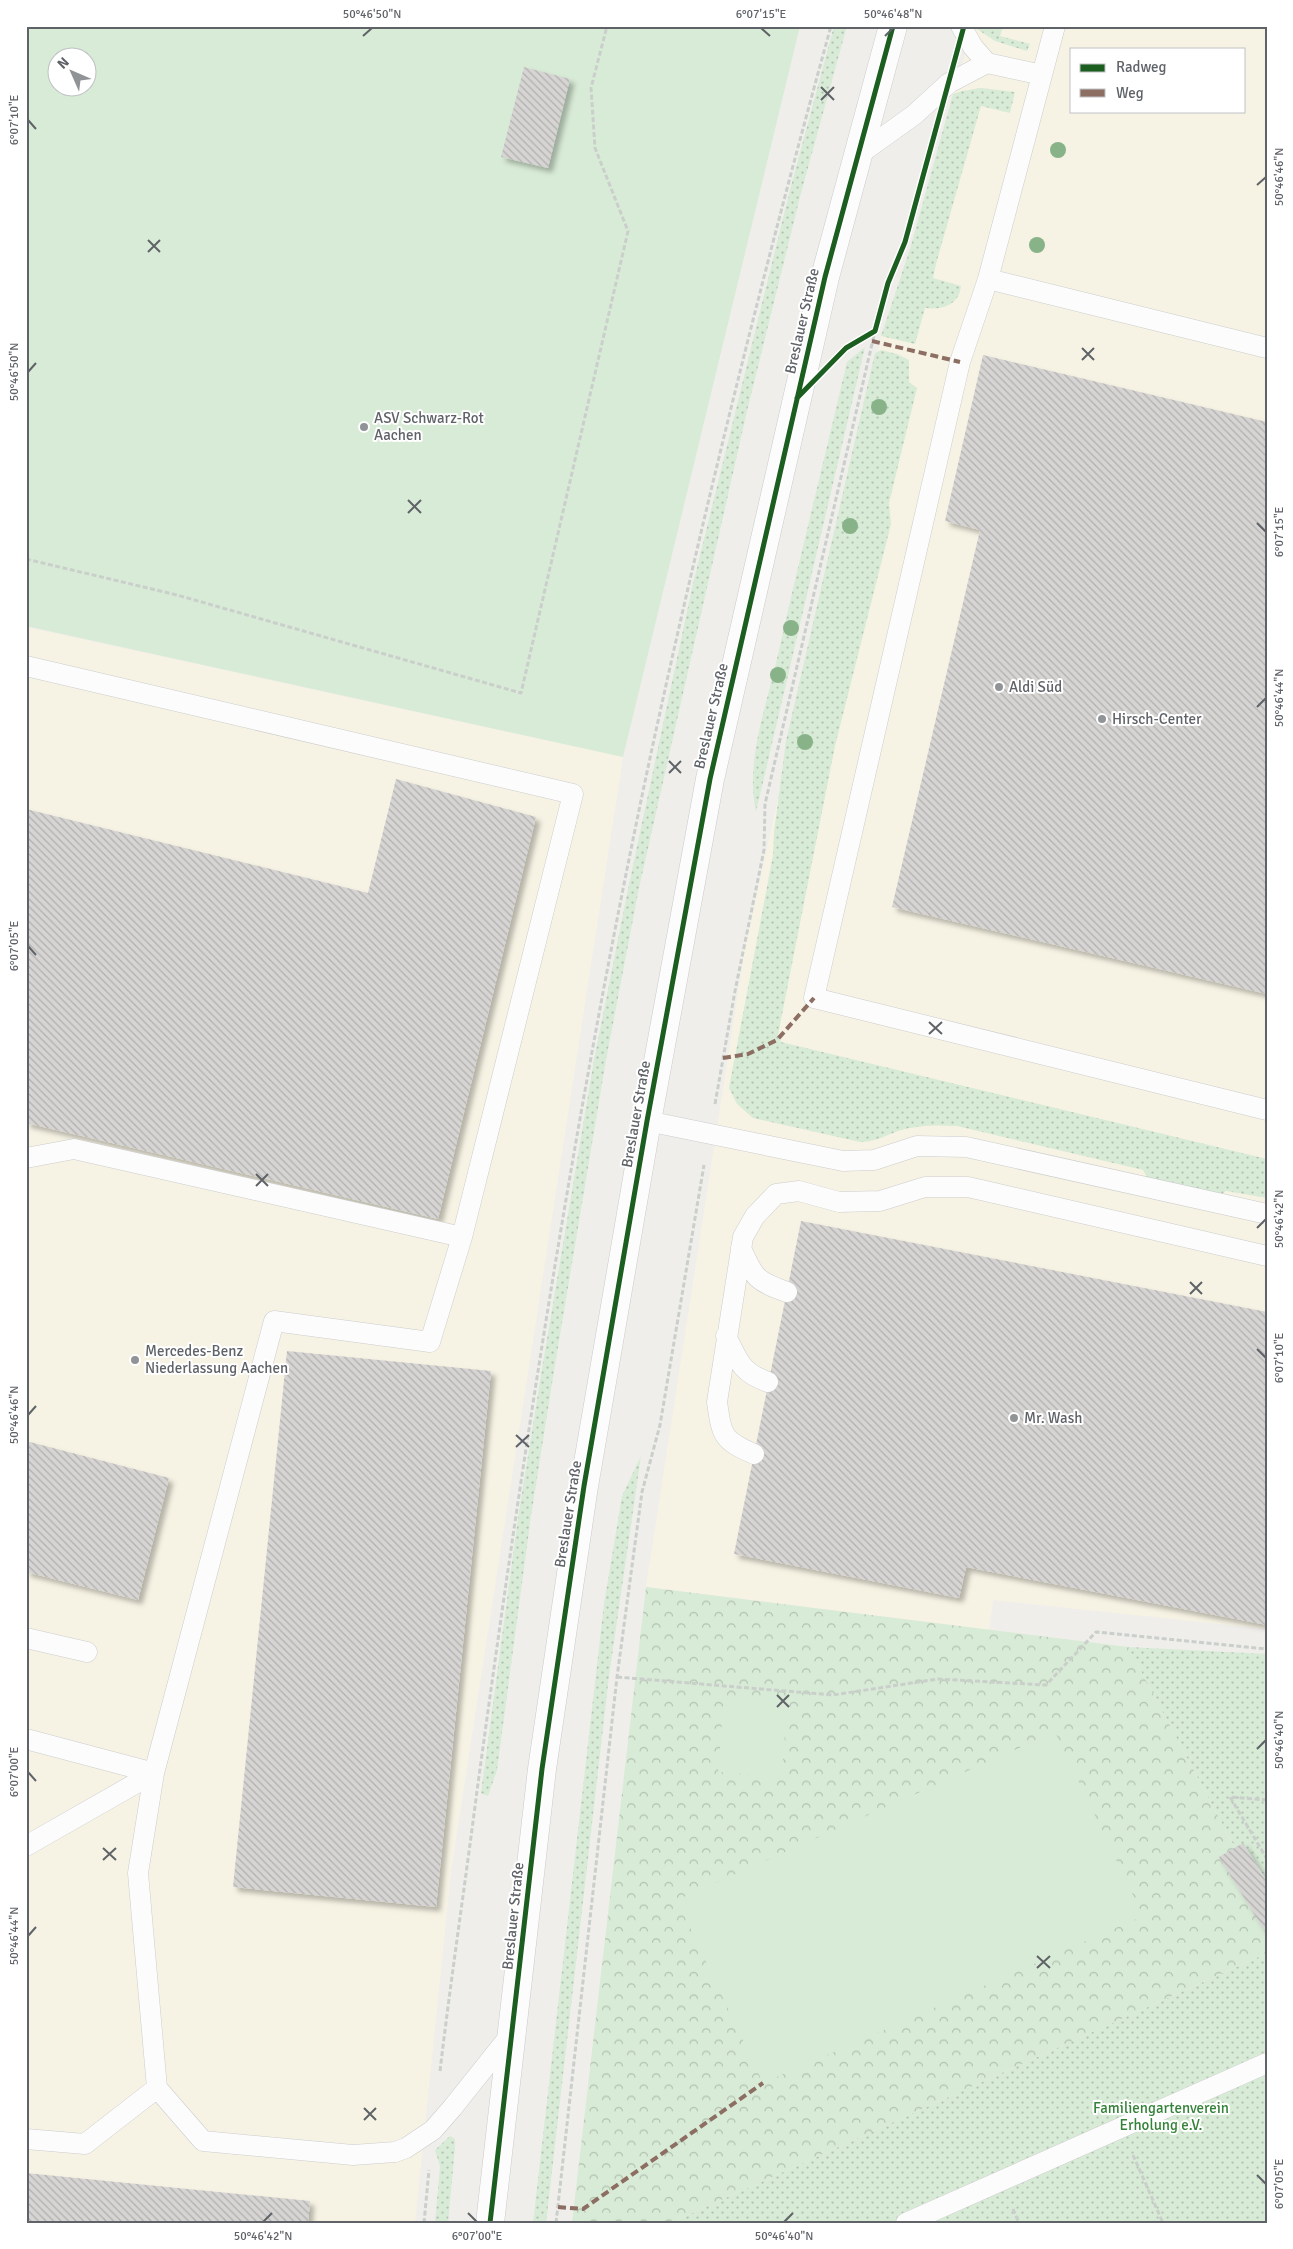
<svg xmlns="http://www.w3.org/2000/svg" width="1293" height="2249" font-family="Signika,sans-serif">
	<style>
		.commercial { fill: #f7f3e4; fill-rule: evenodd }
		.grass { fill: url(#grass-dots) }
		.park { fill: url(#park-crowns) }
		.pitch { fill: #d8ebd6; fill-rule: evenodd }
		.building { fill: url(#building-back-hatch); filter: url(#shadow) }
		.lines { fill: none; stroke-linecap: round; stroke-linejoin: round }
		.lane-casing { stroke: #cbcccc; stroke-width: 21 }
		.secondary-casing { stroke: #cacacb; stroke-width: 29 }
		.path { stroke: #cacfcc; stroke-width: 3; stroke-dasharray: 5 2.5; stroke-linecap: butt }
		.lane { stroke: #fdfcfc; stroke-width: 20 }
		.secondary { stroke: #fdfcfc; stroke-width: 28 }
		.quiet { stroke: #8d6e63; stroke-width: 4; stroke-dasharray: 8 4; stroke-linecap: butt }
		.cycleway-casing { stroke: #fff; stroke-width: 8 }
		.cycleway { stroke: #1b5e20; stroke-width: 5 }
		.tree { fill: #88b388 }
		.ticks { fill: none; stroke: #5f6368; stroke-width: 2 }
		.poi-dot { fill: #919496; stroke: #fff; stroke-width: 2 }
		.labels { text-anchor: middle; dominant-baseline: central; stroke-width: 4; stroke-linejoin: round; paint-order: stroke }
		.street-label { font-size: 15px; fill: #5f6368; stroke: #fff }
		.poi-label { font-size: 15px; fill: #5f6368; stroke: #fff; text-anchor: start }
		.park-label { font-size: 15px; fill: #348238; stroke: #fff }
		.neatline { fill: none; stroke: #5f6368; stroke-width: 2 }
		.ticks-label { font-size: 12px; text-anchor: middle; fill: #5f6368 }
	</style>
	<defs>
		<pattern id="grass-dots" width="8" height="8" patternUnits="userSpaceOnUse" patternTransform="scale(1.25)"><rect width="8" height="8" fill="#d8ebd6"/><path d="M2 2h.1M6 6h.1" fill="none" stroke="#b2c2b1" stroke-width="1.8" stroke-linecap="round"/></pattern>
		<pattern id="park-crowns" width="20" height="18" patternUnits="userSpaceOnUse" patternTransform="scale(1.25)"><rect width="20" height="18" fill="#d8ebd6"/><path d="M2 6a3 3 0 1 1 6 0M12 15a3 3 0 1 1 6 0" fill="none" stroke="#b2c2b1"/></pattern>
		<pattern id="building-back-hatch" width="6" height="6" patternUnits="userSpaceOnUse" patternTransform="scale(1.25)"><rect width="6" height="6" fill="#d6d5d3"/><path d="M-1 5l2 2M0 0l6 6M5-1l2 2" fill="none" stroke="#b1b0af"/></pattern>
		<filter id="shadow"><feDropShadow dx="4.5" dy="4.5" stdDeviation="2.5" flood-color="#0004"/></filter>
	</defs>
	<rect width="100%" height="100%" fill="#efeeea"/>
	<path class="commercial" d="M973,26H1267V1629L993,1600L989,1630L646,1587L745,947L881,336L910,249ZM1072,49H1244V111H1072Z
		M26,627L623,757L451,1871L415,2223H26Z"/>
	<path class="grass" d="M834,26H847L801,193L747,411L639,888L606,1060L554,1371L531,1516L497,1770L488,1796L481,1793L518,1518L542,1369L594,1060L628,889L692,588L790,190Z
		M1003,26L1000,36L1030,44L1027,51L995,41L974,27Z
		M981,88L1015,92L1010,113L981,106L936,264L933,278L961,286C959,306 941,310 925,308L915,344L881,336L910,249L953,94L962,91Z
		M865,347L756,812C745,761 766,708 777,659C799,560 824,461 847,362Z
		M881,350L897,354L909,360V382L917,388L889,503L891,524L835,746L778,1035L781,1042L1267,1159V1198L1226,1191L1217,1197L1148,1179L1143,1170L957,1126C936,1125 918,1125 898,1131C885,1136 874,1142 860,1142L753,1118L737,1104L729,1088L773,855L774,832L786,741L875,353Z
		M641,1456L609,1676L546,2223H533L604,1604L622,1496Z
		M1128,1647L1267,1654V1908Z
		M1267,1953V2223H670Z
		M450,2136L455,2139V2148L448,2223H435L440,2166L435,2150Z"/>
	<path class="park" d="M646,1587L1128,1647L1267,1908V1953L670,2223H572Z"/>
	<path class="pitch" d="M26,26H800L623,757L26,626ZM58,58H88V88H58Z
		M724,1697L787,1702L782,1776L718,1772Z
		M1055,1732L1143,1916L763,2083L677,1900Z"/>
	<path class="building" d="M524,67L570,79L548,168L501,157Z
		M983,355L1267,422V994L892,907L980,530L945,521Z
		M396,779L536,817L438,1219L26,1123V809L368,893Z
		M801,1221L1267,1312V1625L966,1567L959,1598L734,1554Z
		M287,1351L491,1371L436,1907L233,1887Z
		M26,1441L169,1478L138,1600L26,1572Z
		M1243,1843L1267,1881V1935L1219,1857Z
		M26,2173L310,2201L308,2223H26Z"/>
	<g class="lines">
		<g class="lane-casing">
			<path id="lane" d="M961,26L973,47L987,63L1042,75
				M1055,26L988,279L960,362L814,998L1267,1110
				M858,155L914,115L949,83L987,63
				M988,279L1267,348
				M26,666L573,794L462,1237L430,1342L274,1321L154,1773L138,1873L157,2088L203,2141L353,2155L395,2152L406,2148L433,2130L453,2107L512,2033
				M647,1121L843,1161L874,1160L917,1146L966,1147L1267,1214
				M26,1158L74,1149L462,1237
				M741,1248C754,1278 756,1281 787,1292
				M726,1336C739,1361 740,1372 768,1382
				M754,1454C722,1440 722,1436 717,1402L743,1237L755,1216L776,1194L799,1191L839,1202L880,1201L925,1187H968L1267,1256
				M26,1638L87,1652
				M26,1739L154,1773
				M26,1846L154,1773
				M26,2139L85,2144L157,2088
				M906,2223L1267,2063"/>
		</g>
		<g class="secondary-casing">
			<path id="secondary" d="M490,2223L542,1769L584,1486L647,1121L710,779L825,277L893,26"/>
		</g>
		<path class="path" d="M26,559L177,595L521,693L628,231L595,148L591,88L607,26
			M715,1104L735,991L764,850L765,804L875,331
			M617,1677L833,1695L938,1679L1046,1685L1096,1632L1267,1649
			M1267,1800L1230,1797L1267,1859
			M440,2071C451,1978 465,1885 477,1791C524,1445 577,1100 650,758C703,513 764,268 831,26
			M1133,2155L1163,2223
			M1013,2209L1019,2223
			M424,2223L429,2170
			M556,2223L617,1677L642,1492L660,1425L704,1165"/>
		<use href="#lane" class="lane"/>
		<use href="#secondary" class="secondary"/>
		<path class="quiet" d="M872,341L960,362
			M723,1058L748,1054L777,1040L814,998
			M558,2207L583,2209L763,2083"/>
		<g class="cycleway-casing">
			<path id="cycleway" d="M797,398L846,348L875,331L888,283L905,242L964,26
				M490,2223L542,1769L584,1486L647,1121L710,779L825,277L893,26"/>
		</g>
		<use href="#cycleway" class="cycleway"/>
	</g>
	<g class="tree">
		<circle cx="1058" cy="150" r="8"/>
		<circle cx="1037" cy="245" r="8"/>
		<circle cx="879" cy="407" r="8"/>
		<circle cx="850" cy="526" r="8"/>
		<circle cx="791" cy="628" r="8"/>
		<circle cx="778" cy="675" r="8"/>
		<circle cx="805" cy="742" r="8"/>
	</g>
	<path class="ticks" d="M761,28L770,36M363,36L372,28M885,36L893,28M821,87L834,100M821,100L834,87M28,120L36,129M1257,185L1266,177M148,240L160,252M148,252L160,240M1082,348L1094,360M1082,360L1094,348M28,372L36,363M408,500L421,513M408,513L421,500M1257,523L1266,532M1257,707L1266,698M669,761L681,773M669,773L681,761M28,946L36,955M929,1022L942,1034M929,1034L942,1022M256,1174L268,1186M256,1186L268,1174M1257,1228L1266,1219M1190,1282L1202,1294M1190,1294L1202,1282M1257,1349L1266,1358M28,1415L36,1406M516,1435L529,1447M516,1447L529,1435M777,1695L789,1707M777,1707L789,1695M1257,1749L1266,1740M28,1772L36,1781M103,1848L116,1860M103,1860L116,1848M28,1936L36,1927M1037,1956L1050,1968M1037,1968L1050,1956M364,2108L376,2120M364,2120L376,2108M1257,2175L1266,2184M468,2213L477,2222M263,2222L272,2213M784,2222L793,2213"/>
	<g class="poi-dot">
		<circle cx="364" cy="427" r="5"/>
		<circle cx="999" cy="687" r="5"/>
		<circle cx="1102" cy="719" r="5"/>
		<circle cx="135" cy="1360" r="5"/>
		<circle cx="1014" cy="1418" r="5"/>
	</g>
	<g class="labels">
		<g class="street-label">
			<text transform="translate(802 321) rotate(-77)">Breslauer Straße</text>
			<text transform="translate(711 716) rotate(-77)">Breslauer Straße</text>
			<text transform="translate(636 1114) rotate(-80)">Breslauer Straße</text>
			<text transform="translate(568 1514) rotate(-81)">Breslauer Straße</text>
			<text transform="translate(513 1916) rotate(-84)">Breslauer Straße</text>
		</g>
		<g class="poi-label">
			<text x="374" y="418">ASV Schwarz-Rot<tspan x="374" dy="17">Aachen</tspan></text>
			<text x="1009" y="687">Aldi Süd</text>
			<text x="1112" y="719">Hirsch-Center</text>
			<text x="145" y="1351">Mercedes-Benz<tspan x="145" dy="17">Niederlassung Aachen</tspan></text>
			<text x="1024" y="1418">Mr. Wash</text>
		</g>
		<g class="park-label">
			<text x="1161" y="2108">Familiengartenverein<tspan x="1161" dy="17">Erholung e.V.</tspan></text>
		</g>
	</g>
	<rect width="1293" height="2249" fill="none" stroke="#ffffff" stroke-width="55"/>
	<rect x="1070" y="48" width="175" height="65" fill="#ffffff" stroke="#bfc1c3"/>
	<rect x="1080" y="64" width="25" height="8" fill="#1b5e20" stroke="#bfc1c3"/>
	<text x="1116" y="72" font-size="15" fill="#5f6368">Radweg</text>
	<rect x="1080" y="89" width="25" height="8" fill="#8d6e63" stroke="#bfc1c3"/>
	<text x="1116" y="98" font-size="15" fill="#5f6368">Weg</text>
	<g transform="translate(72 72) rotate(315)"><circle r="24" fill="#ffffff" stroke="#bfc1c3"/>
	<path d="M0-4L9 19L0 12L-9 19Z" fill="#919496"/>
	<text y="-8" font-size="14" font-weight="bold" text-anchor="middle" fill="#5f6368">N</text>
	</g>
	<rect x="28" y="28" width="1238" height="2194" class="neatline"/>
	<g class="ticks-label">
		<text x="372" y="18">50°46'50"N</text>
		<text x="761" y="18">6°07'15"E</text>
		<text x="893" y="18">50°46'48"N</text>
		<text transform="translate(14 120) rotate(-90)" y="4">6°07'10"E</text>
		<text transform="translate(1279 177) rotate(-90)" y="4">50°46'46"N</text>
		<text transform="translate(14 372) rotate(-90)" y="4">50°46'50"N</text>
		<text transform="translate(1279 532) rotate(-90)" y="4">6°07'15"E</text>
		<text transform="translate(1279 698) rotate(-90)" y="4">50°46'44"N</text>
		<text transform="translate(14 946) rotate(-90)" y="4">6°07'05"E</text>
		<text transform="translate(1279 1219) rotate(-90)" y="4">50°46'42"N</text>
		<text transform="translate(1279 1358) rotate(-90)" y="4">6°07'10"E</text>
		<text transform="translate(14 1415) rotate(-90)" y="4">50°46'46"N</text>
		<text transform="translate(1279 1740) rotate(-90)" y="4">50°46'40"N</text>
		<text transform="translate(14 1772) rotate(-90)" y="4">6°07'00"E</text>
		<text transform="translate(14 1936) rotate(-90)" y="4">50°46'44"N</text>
		<text transform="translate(1279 2184) rotate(-90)" y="4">6°07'05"E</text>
		<text x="263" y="2240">50°46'42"N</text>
		<text x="477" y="2240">6°07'00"E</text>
		<text x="784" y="2240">50°46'40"N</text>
	</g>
</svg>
